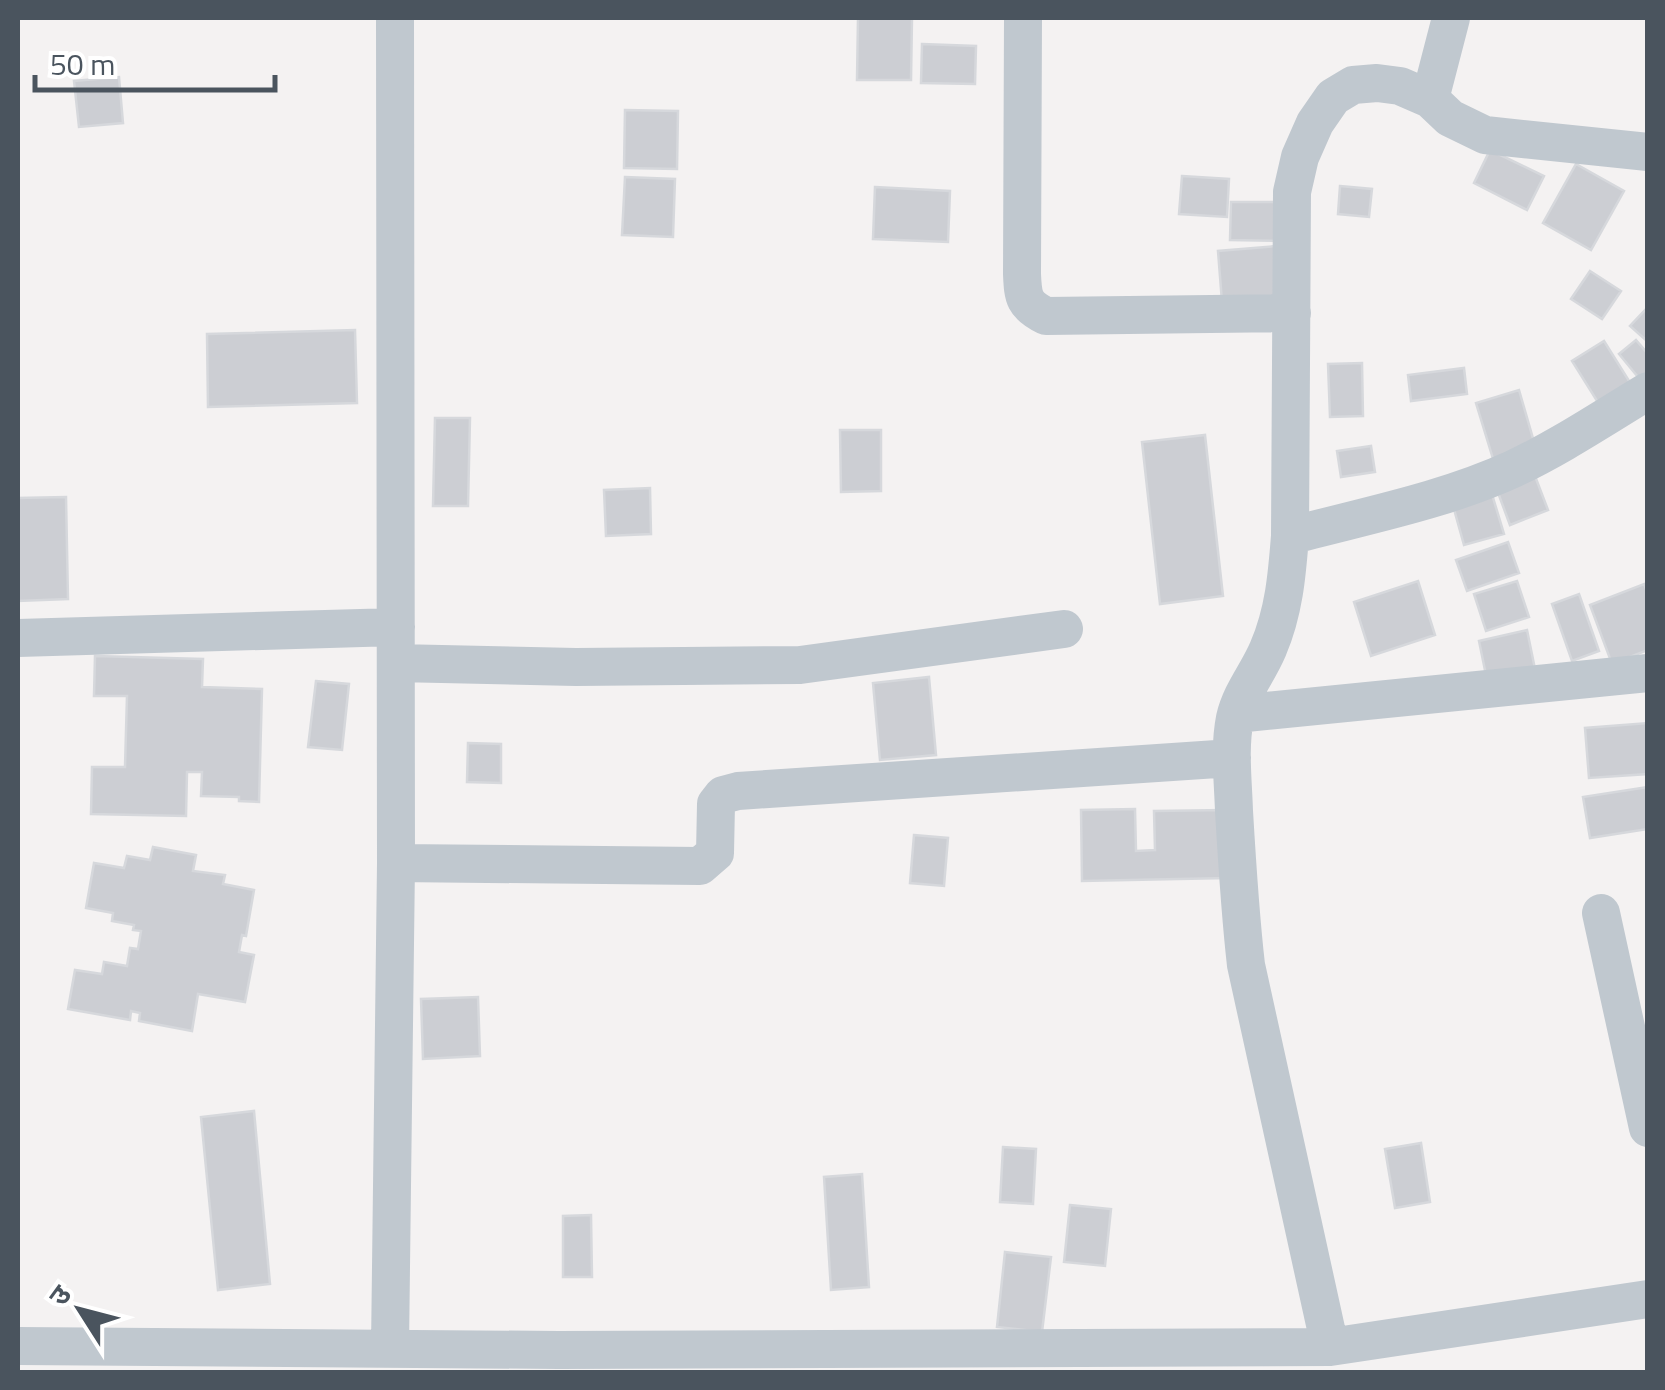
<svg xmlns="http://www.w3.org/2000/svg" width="1665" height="1390" font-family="'Titillium Web','Noto Sans Devanagari',sans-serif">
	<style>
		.building { fill: #ccced3; stroke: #d6d8dc; stroke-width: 2.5 }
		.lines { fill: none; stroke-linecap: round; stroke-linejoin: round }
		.minor { stroke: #c0c8cf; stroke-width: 38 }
	</style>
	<rect width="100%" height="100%" fill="#f4f2f2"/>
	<path class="building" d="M858,18H912L911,80H857Z
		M922,44L976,46L975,84L921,83Z
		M119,77L123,123L79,127L74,81Z
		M625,110L678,111L677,169L624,168Z
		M1490,150L1544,176L1527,210L1474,183Z
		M1576,164L1624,191L1591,250L1543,223Z
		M1182,176L1229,179L1227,217L1179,214Z
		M625,177L675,179L673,237L622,235Z
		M1340,186L1372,189L1369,217L1338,214Z
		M875,187L950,191L948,242L873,239Z
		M1231,202H1280L1279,241L1230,240Z
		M1277,246L1281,297L1222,302L1218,251Z
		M1590,271L1621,291L1602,319L1571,299Z
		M1648,307V342L1630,326Z
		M355,330L357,403L208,407L207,334Z
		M1636,340L1648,354L1647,388L1619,354Z
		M1604,341L1636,392L1604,412L1572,361Z
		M1362,363L1363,416L1330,417L1328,364Z
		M1464,368L1467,394L1411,401L1408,375Z
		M1519,390L1536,449L1494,462L1476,403Z
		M435,418H470L468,506H433Z
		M840,430H881V491L841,492Z
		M1205,435L1223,596L1160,604L1142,442Z
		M1371,446L1375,472L1341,477L1337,451Z
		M1535,476L1548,510L1510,525L1497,490Z
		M650,488L651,534L606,536L604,490Z
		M1491,491L1504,534L1464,545L1452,502Z
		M66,497L68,599L18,601V498Z
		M1508,542L1519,573L1467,591L1456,560Z
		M1418,581L1435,635L1371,656L1354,602Z
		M1517,581L1529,617L1486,631L1474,594Z
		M1644,584L1648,594V650L1612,664L1590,605Z
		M1579,594L1599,651L1572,661L1552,604Z
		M1527,630L1535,669L1487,680L1479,641Z
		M95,656L203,659L202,687L262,689L259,802L239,801V797L201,796L202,772H187L186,816L91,814L92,767H125L127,696H94Z
		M929,677L936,755L880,760L873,683Z
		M316,681L349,684L342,750L308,747Z
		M1648,723V774L1589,778L1585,728Z
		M468,743L501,744V783L467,782Z
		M1648,787V829L1590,838L1583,797Z
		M1135,809L1136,851L1155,850L1154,811L1226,810L1227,878L1082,881L1081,810Z
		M914,835L948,838L944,886L910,883Z
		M153,847L196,855L193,871L225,875L223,884L254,890L246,936L242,935L239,952L254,955L245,1002L198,994L192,1031L139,1021L140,1013L131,1011L130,1020L68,1009L75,970L102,974L104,962L127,966L130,948L138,949L141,931L133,930L134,925L112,921L113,913L86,908L94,863L124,868L127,856L150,860Z
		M478,997L480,1056L423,1059L421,999Z
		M254,1111L270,1284L218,1290L201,1117Z
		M1421,1143L1430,1202L1395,1208L1385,1149Z
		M1003,1147L1036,1149L1033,1204L1000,1202Z
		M862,1174L869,1287L831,1290L824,1177Z
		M1070,1205L1111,1209L1105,1266L1064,1262Z
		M591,1215L592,1277H563V1216Z
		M1005,1252L1051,1257L1042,1332L997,1327Z"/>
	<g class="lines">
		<path class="minor" d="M1023,18L1022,274C1023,298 1024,305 1046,316L1292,313
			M1430,99L1451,18
			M1290,536C1364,516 1443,501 1513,469C1560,447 1603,418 1648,391
			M18,638L396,627
			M396,663L576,667L800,665L1064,629
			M1236,714L1648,673
			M396,863L700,866L715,853L716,804L723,795L738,791L1232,758
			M1601,913L1648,1128
			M18,1346L559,1350L1330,1347L1648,1299
			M1330,1347L1246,965C1240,913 1237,862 1234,811C1233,780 1229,748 1235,718C1241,692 1258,673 1268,649C1284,612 1287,575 1290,536L1292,192L1300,157L1315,123L1333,97L1353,85L1377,83L1400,86L1430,99L1450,118L1485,135L1648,152
			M390,1348L396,863L395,18"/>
	</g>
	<rect width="1665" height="1390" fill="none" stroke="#4a545e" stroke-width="40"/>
	<g transform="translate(80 1310) rotate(306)" stroke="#ffffff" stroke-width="8" paint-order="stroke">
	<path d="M0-8L18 38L0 25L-18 38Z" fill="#4a545e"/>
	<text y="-15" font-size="28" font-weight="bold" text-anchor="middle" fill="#4a545e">उ</text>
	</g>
	<path d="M35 75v15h240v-15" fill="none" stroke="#4a545e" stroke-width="5"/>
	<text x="50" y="75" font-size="30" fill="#4a545e" stroke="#ffffff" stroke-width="8" paint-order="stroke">50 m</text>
</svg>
